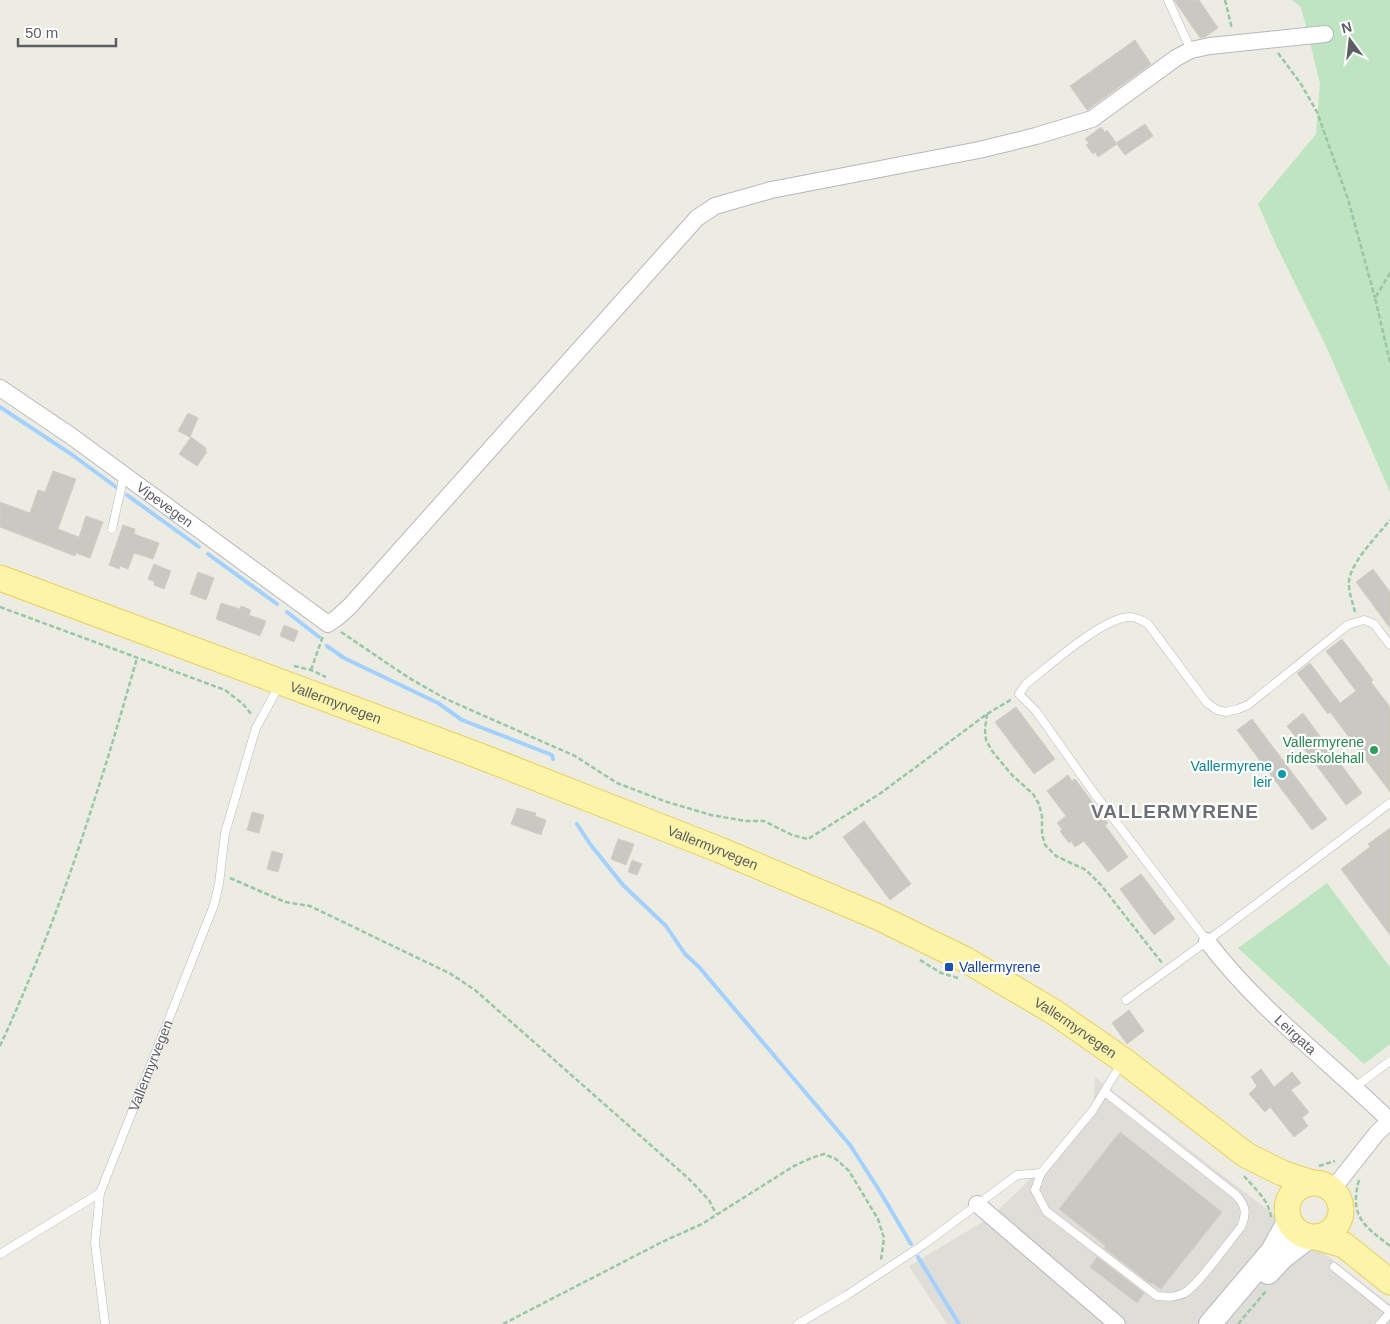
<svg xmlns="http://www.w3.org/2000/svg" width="1390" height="1324" font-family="Arial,sans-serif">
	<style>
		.industrial { fill: #dfddd7 }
		.green { fill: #bfe4c2 }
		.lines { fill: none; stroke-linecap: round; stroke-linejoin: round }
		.stream { stroke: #a3d0fc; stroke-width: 4 }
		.building { fill: #cac8c2; stroke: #d2cec1 }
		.service-casing { stroke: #b5b8bd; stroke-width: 9 }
		.minor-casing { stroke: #b5b8bd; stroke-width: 18 }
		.secondary-casing { stroke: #b6b9bf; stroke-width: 24 }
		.primary-casing { stroke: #edce5c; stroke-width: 27 }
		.path { stroke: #99c5a9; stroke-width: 2.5; stroke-dasharray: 5 2.5; stroke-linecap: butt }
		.service { stroke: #fff; stroke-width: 8 }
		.minor { stroke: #fff; stroke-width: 16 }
		.secondary { stroke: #fff; stroke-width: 22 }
		.primary { stroke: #fcf4a8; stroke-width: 25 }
		.leisure-dot { fill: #2e9e5b; stroke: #fff; stroke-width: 2 }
		.culture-dot { fill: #0f9aa8; stroke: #fff; stroke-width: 2 }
		.transit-dot { fill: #1a4fb4; stroke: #fff; stroke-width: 2 }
		.labels { text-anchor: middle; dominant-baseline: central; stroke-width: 4.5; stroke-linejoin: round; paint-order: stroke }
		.street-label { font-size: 14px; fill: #5b5e63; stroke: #fff }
		.leisure-label { font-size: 14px; fill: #27864d; stroke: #fff; text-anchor: end }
		.culture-label { font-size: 14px; fill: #0d838f; stroke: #fff; text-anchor: end }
		.transit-label { font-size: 14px; fill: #164399; stroke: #fff; text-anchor: start }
		.district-label { font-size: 19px; font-weight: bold; letter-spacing: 1px; fill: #6c7075; stroke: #fff }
	</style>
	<rect width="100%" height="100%" fill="#edece3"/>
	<path class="industrial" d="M1095,1077L1390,1304V1324H947L909,1266L991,1217L1093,1118Z"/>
	<path class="green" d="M1292,0H1390V492L1325,344L1276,245L1258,204L1316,134L1320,83L1301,7Z
		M1327,883L1390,967V1044L1364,1064L1238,948Z"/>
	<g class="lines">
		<path class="stream" d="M0,407L71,454L116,487
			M127,495L199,547
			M208,554L277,604
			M287,612L319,637
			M327,646L344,658L438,703L462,720L552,755L553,759
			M577,824L590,844L623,885L666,926L685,954L699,967L850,1145L879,1190L911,1244
			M918,1257L959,1324"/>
	</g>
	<path class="building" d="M1174,0H1199L1218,28L1205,37L1200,38Z
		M1135,40L1151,64L1087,110L1070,86Z
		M1145,124L1153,136L1125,155L1116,143Z
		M1101,127L1105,132L1107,130L1117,144L1098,157L1095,152L1093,154L1086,145L1089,143L1085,139Z
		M188,413L198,418L190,437L178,431Z
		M191,437L206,448L205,451L207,452L197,466L179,454Z
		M53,471L76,479L58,529L79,537L86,516L103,522L90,558L76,553L75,556L0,527V502L30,513L38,490L45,492Z
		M123,525L135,529L134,534L159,543L153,559L134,553L128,569L120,566L119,569L109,565Z
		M154,564L171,571L164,589L154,585L155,582L148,579Z
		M1373,569L1390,592V628L1356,582Z
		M198,572L214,578L206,600L190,594Z
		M221,603L240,609L241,606L251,610L249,615L266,621L260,636L216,619Z
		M284,625L298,631L294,642L280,636Z
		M1342,639L1373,680L1371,682L1390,707V792L1330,712L1328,714L1297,673L1310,663L1340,703L1356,691L1326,651Z
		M1016,707L1055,759L1034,774L995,722Z
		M1303,713L1362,793L1346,805L1287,726Z
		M1252,719L1327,819L1312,830L1237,730Z
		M1068,775L1072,781L1075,779L1108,823L1105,825L1128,857L1108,872L1084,841L1075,847L1071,841L1069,843L1060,831L1062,829L1057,823L1066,816L1047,791Z
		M517,808L536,813L535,816L546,820L541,835L511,824Z
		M252,812L264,815L259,833L247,830Z
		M864,821L911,884L890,900L843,837Z
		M1390,828V935L1341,869L1370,847L1368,844Z
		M618,839L634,844L626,865L611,859Z
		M272,851L283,854L278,872L267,869Z
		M632,860L642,864L637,875L628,872Z
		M1141,874L1175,919L1154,935L1120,889Z
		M1129,1010L1144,1031L1127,1044L1112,1023Z
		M1261,1069L1274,1087L1292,1072L1301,1083L1291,1090L1309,1112L1302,1118L1308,1126L1294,1137L1270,1107L1265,1112L1249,1094L1257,1086L1251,1077Z
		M1120,1132L1222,1212L1161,1289L1152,1283L1151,1284L1104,1248L1106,1246L1059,1209Z
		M1097,1257L1144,1293L1137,1303L1090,1267Z"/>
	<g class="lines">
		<g class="service-casing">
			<g id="service">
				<path d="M1168,0L1191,50"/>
				<path d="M112,529L124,475"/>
				<path d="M1207,941L1094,793L1036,711L1019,694L1026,684C1048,667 1103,617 1130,617C1137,617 1143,621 1148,624L1207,703L1217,710L1226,712L1238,709L1248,705L1330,639L1348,625L1357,622L1364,620L1374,624L1390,645"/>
				<path d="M1126,1000L1207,941L1390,803"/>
				<path d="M1355,1087L1390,1061"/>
				<path d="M1105,1092L1236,1195C1246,1206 1247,1213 1241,1227C1230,1240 1197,1287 1184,1293C1175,1298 1167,1297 1157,1296L1046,1211L1035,1190L1041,1173L1093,1110L1121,1064"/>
				<path d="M0,1254L100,1193"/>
				<path d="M1334,1267L1390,1312"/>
				<path id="s1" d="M105,1324L95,1243L100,1193L214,905L219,884L225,833L250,748L256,728L279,686"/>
				<path d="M798,1324L847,1295L923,1245L1017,1175L1041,1173"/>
				<path d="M1380,1324L1390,1313"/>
			</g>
		</g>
		<g class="minor-casing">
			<g id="minor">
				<path id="s2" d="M0,388L71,436L328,624L338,617L350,606L697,218L715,206L771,190L979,150L1036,136L1092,119L1176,58L1191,50L1210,46L1325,34"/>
				<path id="s3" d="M1207,941C1259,1010 1329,1061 1390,1121"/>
				<path d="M1332,1190L1377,1133L1390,1121"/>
				<path d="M977,1204L1117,1324"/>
			</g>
		</g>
		<g class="secondary-casing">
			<path id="secondary" d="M1268,1273L1283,1257L1309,1237
				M1210,1324L1272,1251L1289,1220"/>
		</g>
		<g class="primary-casing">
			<g id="primary">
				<path id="s4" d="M0,578L472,753L720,850L878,917L966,960L1054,1012L1123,1060L1246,1155L1282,1173L1312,1183"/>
				<circle cx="1314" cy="1210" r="27"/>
				<path d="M1316,1237L1344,1245L1390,1282"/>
			</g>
		</g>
		<path class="path" d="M1225,0L1232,29
			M1278,53L1301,84L1317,112L1348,199L1375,298
			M1390,273L1375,298L1390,362
			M0,607L225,690L243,704L252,715
			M1355,612C1353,603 1348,591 1349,581C1351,562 1378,535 1390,520
			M341,632L409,678L446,699L575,756L617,783L664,801L711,815L746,821H764L792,835L808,839L881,793L987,714L1012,699
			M294,666L311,670L326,677
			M311,670L323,636
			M987,714L985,729L986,740L992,751L1012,775L1033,794L1039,804L1042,816V834L1045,845L1056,856L1086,870L1101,885L1162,963
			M230,878L285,902L310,906L451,974L475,990L688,1178L709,1200L716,1214
			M920,960L941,973L958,978
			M0,1046C36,968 67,887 93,804C109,756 123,707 137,658
			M1319,1166L1335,1161
			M1244,1176C1254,1188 1269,1200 1271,1217
			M1359,1180C1349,1216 1364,1226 1390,1246
			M503,1324L662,1242L702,1224L794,1166L811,1158L824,1154L836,1159L849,1171L878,1219L884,1238L881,1260
			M1238,1324L1266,1291"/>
		<use href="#service" class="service"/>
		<use href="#minor" class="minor"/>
		<use href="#secondary" class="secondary"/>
		<use href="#primary" class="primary"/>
	</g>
	<circle class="leisure-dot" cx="1374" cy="750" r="5"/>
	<circle class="culture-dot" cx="1282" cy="774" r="5"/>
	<rect class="transit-dot" x="944" y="962" width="10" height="10" rx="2.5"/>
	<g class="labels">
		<g class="street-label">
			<text stroke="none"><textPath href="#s2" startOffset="202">Vipevegen</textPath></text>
			<text stroke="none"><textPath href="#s4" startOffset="358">Vallermyrvegen</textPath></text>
			<text stroke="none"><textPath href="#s4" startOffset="762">Vallermyrvegen</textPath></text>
			<text stroke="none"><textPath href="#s4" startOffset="1168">Vallermyrvegen</textPath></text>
			<text stroke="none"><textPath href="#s3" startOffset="129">Leirgata</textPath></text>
			<text stroke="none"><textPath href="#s1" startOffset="269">Vallermyrvegen</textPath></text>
		</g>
		<g class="leisure-label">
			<text x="1364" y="742">Vallermyrene<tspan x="1364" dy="16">rideskolehall</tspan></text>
		</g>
		<g class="culture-label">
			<text x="1272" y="766">Vallermyrene<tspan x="1272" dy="16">leir</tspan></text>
		</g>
		<g class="transit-label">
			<text x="959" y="967">Vallermyrene</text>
		</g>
		<g class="district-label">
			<text x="1175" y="811">VALLERMYRENE</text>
		</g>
	</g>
	<g transform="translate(1350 40) rotate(345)" stroke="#ffffff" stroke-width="4" paint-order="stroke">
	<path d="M0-4L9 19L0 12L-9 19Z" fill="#5b5e63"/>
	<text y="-8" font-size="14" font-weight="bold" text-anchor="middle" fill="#5b5e63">N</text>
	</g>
	<path d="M18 38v8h98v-8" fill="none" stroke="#5b5e63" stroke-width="2.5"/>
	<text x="25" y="38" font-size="15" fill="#5b5e63" stroke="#ffffff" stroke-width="4" paint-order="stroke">50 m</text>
</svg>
